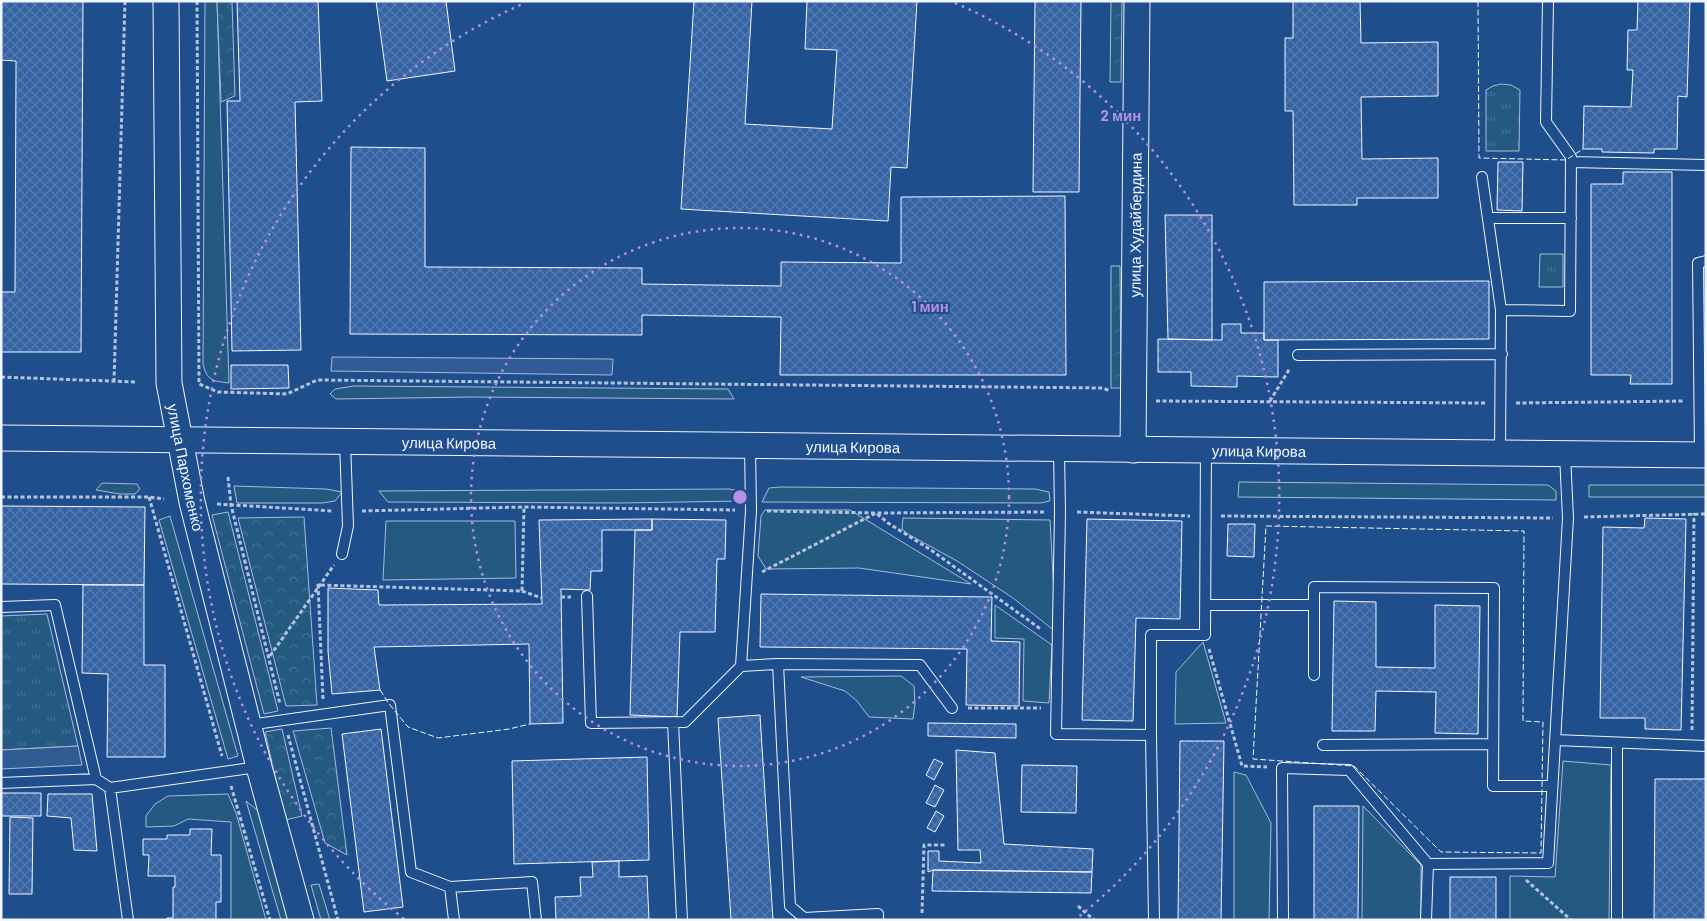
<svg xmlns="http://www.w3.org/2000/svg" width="1707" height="921" font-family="Barlow,sans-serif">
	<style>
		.grass { fill: #245a82; stroke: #a8bbd7 }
		.forest { fill: url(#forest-crowns); stroke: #a8bbd7 }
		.park { fill: url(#park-tufts); stroke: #a8bbd7 }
		.parking { fill: #305b95; stroke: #a8bbd7 }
		.building { fill: url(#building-cross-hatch); stroke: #f2f6ff }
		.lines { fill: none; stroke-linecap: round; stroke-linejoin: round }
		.service-casing { stroke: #f2f6ff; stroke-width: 12 }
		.tertiary-casing { stroke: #f2f6ff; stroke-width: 27 }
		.path { stroke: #b3c4dc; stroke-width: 3; stroke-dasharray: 4 2.5; stroke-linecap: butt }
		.service { stroke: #1f4e8c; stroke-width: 10 }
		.tertiary { stroke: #1f4e8c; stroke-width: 25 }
		.fence { stroke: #f2f6ff; stroke-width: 1; stroke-dasharray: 6 2.5; stroke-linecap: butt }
		.ring { fill: none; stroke: #b691df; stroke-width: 2.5; stroke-dasharray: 2.5 5 }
		.labels { text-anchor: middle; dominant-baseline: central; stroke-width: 4; stroke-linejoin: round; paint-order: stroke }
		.street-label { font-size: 15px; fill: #f2f6ff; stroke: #1f4e8c }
		.centre { fill: #b691df; stroke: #1f4e8c; stroke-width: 2.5 }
		.ring-label { font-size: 15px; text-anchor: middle; font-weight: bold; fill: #b691df; stroke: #1f4e8c; stroke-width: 4; stroke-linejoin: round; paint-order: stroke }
	</style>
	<defs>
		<pattern id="forest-crowns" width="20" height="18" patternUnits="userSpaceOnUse" patternTransform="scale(1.25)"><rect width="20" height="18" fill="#245a82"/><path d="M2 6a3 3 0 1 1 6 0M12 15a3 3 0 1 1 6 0" fill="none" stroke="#447295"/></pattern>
		<pattern id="park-tufts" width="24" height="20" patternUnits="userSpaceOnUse" patternTransform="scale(1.25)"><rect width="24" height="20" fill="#245a82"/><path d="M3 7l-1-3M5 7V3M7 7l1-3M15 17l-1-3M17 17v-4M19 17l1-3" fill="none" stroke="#447295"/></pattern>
		<pattern id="building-cross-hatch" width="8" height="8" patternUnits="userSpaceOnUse" patternTransform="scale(1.25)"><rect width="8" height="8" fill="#3563a3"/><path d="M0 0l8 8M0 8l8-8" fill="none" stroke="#537ab1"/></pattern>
	</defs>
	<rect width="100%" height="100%" fill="#1f4e8c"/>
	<path class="grass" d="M205,1H217L229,383C213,381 207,381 203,364Z
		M354,386L728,389L734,399L472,397L336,399L330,394L335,389Z
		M1239,482L1548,485L1556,491V500L1238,497Z
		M102,483L137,484L140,489L135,494H120L96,490Z
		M1589,485H1706V497H1589Z
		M234,486L326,489L342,492L335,501L322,503H237Z
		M780,487L1035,489L1049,492L1050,501L1041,503L762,502L769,488Z
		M729,489L740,491L743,501L621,503L388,502L379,491Z
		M765,510H850L971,584L859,568L766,569L758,556L761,516Z
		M170,516L238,756L228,759L159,520Z
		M903,518L1050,520L1056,632L1013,598L957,561L908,534L902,529Z
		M386,521H515L516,578L383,580Z
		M995,605L1052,645L1049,703L1023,701L1024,639L995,638Z
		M1203,642L1226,723L1175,724L1176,672Z
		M901,676L914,686L915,704L913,719L869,717L857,701L845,691L801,677Z
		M1563,761L1611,765L1609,920H1510V876L1555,877Z
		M1234,772L1246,775L1271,823L1269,920H1234Z
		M228,794L236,813L266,920H231V822L188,819L174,826L146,827V816L155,804L168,796Z
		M246,801L262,814L292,920H281Z
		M1363,806L1421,865V920H1362Z
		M319,884L330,920H321L311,885Z"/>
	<path class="forest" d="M217,1H232L235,96L221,102Z
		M1111,1H1122L1121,82H1110Z
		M1111,266H1120L1121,388H1111Z
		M228,512L278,711L264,714L212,515Z
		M304,517L317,705L286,706L238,518Z
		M331,728L347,855L325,843L293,731Z
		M282,729L302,816L285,820L265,732Z"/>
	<path class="park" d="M1501,84L1511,85L1520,90L1519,151H1486V90L1493,86Z
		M1540,254H1563V287H1539Z
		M47,614L78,746L1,750V616Z"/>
	<path class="parking" d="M1706,265V336H1703L1702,266Z
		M332,357L613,359L612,375L331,371Z
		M78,746L82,765L1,769V750Z"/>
	<path class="building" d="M1,1H83L81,352H1V292H15L16,68V61L1,60Z
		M237,1H318L322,101L295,102L301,350L232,351L227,101H240Z
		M376,1H446L455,71L387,81Z
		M694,1H752L745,124L832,129L837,50L805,49L807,1H917L907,168L891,167L888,221L681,209Z
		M1035,1H1081L1079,192H1033Z
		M1293,1H1360L1361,43L1438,42V96L1361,97L1362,159L1438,158V198H1357V205H1294L1293,111H1285V38H1293Z
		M1638,1H1690L1687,97L1678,96L1677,149H1654V153L1602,152V149H1583L1584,106L1631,107L1633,70H1627L1628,30H1637Z
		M351,147L425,148V267L642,268V284L781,286V262L901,263V197L1065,196L1066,375H780L781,317L642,315V335L350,334Z
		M1498,162H1523L1522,211L1497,210Z
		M1623,172H1672V384H1630L1631,375H1591V184H1623Z
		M1165,215H1212V340L1168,339Z
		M1489,281V339L1264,340V282Z
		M1222,324H1241V333H1264V340H1278V377L1237,376V387L1191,386V372H1158V339L1222,340Z
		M231,365H288L289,388L231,389Z
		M1,506L145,507L144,585L1,584Z
		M1645,518L1686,519L1681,730L1645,729V718H1600L1603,527L1644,528Z
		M652,519V530H602V571H591L590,590L561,589L563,723L530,724L529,644L374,647L380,690L332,694L328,651V588L378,590L379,605L542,604L539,520Z
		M652,519L726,520L725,559H717L715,632H680L677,717L630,715L635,530H652Z
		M1087,519L1182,521L1180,619L1136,618L1133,721L1082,720Z
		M1228,524H1255L1254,557L1227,556Z
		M83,585H144V665H165V757H107L108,674L82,673Z
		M761,594L992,597L991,641L1020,642L1019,706L966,705L967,649L760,647Z
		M1334,601L1376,602V667L1435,668V605L1480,606L1478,734L1435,733L1436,692L1376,691L1375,731H1332Z
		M760,715L773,920H731L718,718Z
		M928,723L1016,724V738L928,736Z
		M381,729L403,907L364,912L342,734Z
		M1180,741H1224L1221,920H1178Z
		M956,750L995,753L1004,844L1093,849L1092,872L933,870L928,872V851H939V861L981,863L980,850H958Z
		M647,757L649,860L514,864L512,761Z
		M934,759L943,763L934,780L926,775Z
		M1022,765L1077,766L1076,813L1021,812Z
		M1655,779H1706V920H1654Z
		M935,785L944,790L935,807L926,803Z
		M1,793H41V816H1Z
		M48,794H92L97,851L74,850L71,818L47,816Z
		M1314,806H1359L1358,920H1314Z
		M936,811L944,816L935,832L927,828Z
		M10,817L33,818L32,894H9Z
		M190,829H212L211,855H221V902H216V920H167V918H173V887H175V876H148L149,855H143V839H167V835H190Z
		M619,861V877L647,876L649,920H556L555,897L581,896L580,877H593L592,862Z
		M933,870L1092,872L1091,893L932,891Z
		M1450,877H1496V920H1450Z"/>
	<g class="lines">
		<g class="service-casing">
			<path id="service" d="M1571,162L1706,165
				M1482,177L1501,310L1500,452
				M1489,218H1571
				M1501,310L1570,311L1571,157L1546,122L1548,1
				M1298,355L1502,354
				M750,445L751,511L741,666L778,664L920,665L952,708
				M1059,449L1060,512L1056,734L1151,735V635H1205L1206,450
				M1700,455L1698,263L1706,261
				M342,554L348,526L345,441
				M587,596L591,723L685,722L741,666
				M1205,605H1314V675
				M1314,605V587L1494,588L1493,786H1552
				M1,607L55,605L96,779L110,788L258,767
				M778,664L790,906L804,918L878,914V920
				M673,722L682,920
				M249,725L390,705L411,872L450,887L454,920
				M1151,735L1154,920
				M1555,740L1706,746
				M1323,745L1493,744
				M1,783L96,779
				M110,788L128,920
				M450,887L532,882L536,920
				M1283,920L1282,768L1349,770L1428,864L1548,863L1568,518L1565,454
				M1426,920L1428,864
				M1617,920V743"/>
		</g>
		<g class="tertiary-casing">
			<g id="tertiary">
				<path id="s1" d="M166,1L169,383L192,502L259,767L301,920"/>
				<path id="s2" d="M1,438L1706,455"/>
				<path id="s3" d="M1133,450L1137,1"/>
			</g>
		</g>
		<path class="path" d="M197,1L199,384L218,392L287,394L317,380L1103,388L1110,391
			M1,377L136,382
			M114,382L125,1
			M1156,401L1485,403
			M1270,401L1290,368
			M1516,403L1685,401
			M228,477L231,505L280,704
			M1,497H149L164,499
			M149,497L222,756
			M217,504L333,511
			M362,511L524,507L735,510
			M767,511L876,513L1045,512
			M1077,512L1190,516
			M1221,516L1553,518
			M1584,517L1706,514
			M762,572L876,513L888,523L931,550L1042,630
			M522,591L542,598
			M561,597H571
			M1209,649L1242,766L1267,767
			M270,656L334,565
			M323,699L318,585L522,591L524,507
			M968,708H1041
			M1692,730L1694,513
			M288,735L338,920
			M231,786L270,920
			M1526,880L1571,920
			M1078,906L1094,920
			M922,913L924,845H945"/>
		<use href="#service" class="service"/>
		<use href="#tertiary" class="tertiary"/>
		<path class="fence" d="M1478,1L1479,158L1566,160L1583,149
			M1266,526L1524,531L1523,721L1543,722L1541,853L1441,852L1354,766L1253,759Z
			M380,690L390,705L408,727L438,738L509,729L530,724"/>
	</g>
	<g class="ring">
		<circle cx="740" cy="497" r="269"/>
		<path d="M404 919A539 539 0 0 1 525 3M955 3A539 539 0 0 1 1076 919"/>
	</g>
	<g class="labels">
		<g class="street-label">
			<text stroke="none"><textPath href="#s3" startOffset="225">улица Худайбердина</textPath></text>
			<text stroke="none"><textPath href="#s2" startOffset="448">улица Кирова</textPath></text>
			<text stroke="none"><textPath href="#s2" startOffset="852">улица Кирова</textPath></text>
			<text stroke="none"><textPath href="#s2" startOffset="1258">улица Кирова</textPath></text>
			<text stroke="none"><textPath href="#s1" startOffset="468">улица Пархоменко</textPath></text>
		</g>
	</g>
	<circle cx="740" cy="497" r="8" class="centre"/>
	<g class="ring-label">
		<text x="1121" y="121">2 мин</text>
		<text x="930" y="312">1 мин</text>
	</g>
	<rect width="1707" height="921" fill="none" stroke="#f2f6ff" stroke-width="5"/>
</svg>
